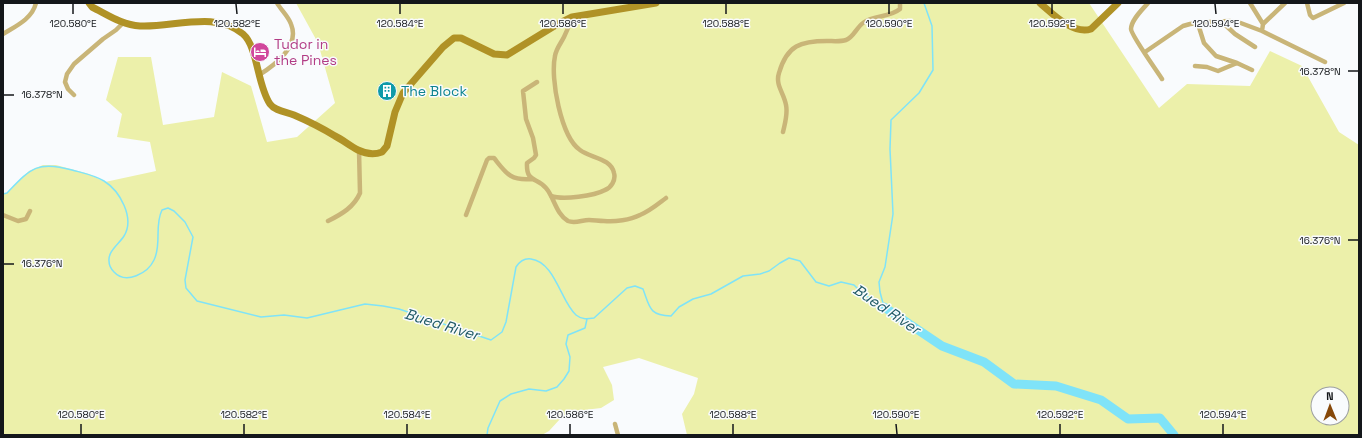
<svg xmlns="http://www.w3.org/2000/svg" width="1362" height="438" font-family="'Space Grotesk',sans-serif">
	<style>
		.green { fill: #ecf0aa; fill-rule: evenodd }
		.lines { fill: none; stroke-linecap: round; stroke-linejoin: round }
		.stream { stroke: #7fe3f8; stroke-width: 1.5 }
		.river { stroke: #7fe3f8; stroke-width: 9 }
		.minor { stroke: #c9b578; stroke-width: 4.5 }
		.secondary { stroke: #b09226; stroke-width: 7 }
		.ticks { fill: none; stroke: #14171a; stroke-width: 1.5 }
		.labels { text-anchor: middle; dominant-baseline: central; stroke-width: 3; stroke-linejoin: round; paint-order: stroke }
		.hotel-label { font-size: 14px; fill: #b23c85; stroke: #f9fbfd; text-anchor: start }
		.culture-label { font-size: 14px; fill: #0d838f; stroke: #f9fbfd; text-anchor: start }
		.water-label { font-size: 15px; font-style: italic; fill: #215b66; stroke: #f9fbfd }
		.ticks-label { font-size: 10px; text-anchor: middle; fill: #14171a; stroke: #f9fbfd; stroke-width: 3; stroke-linejoin: round; paint-order: stroke }
	</style>
	<rect width="100%" height="100%" fill="#f9fbfd"/>
	<path class="green" d="M296,3H1089L1159,108L1187,84L1250,86L1270,51L1302,66L1339,132L1359,145V435H687L682,414L694,394L698,378L639,358L603,367L612,385L614,400L601,408L576,411L560,419L549,431L542,435H3V194L7,193L29,171L43,165H56L89,174L105,182L156,171L150,142L117,137L122,114L106,100L118,57H151L163,125L214,117L222,72L251,86L267,142L297,137L335,103L318,43ZM1318,394H1342V418H1318Z"/>
	<g class="lines">
		<path class="stream" d="M3,194L7,193C30,169 37,160 72,170C83,173 94,175 104,181C120,191 135,218 124,236C119,244 108,251 109,261C109,265 111,269 114,272C126,285 148,273 154,260C162,244 154,226 162,210L168,208L174,211L185,222L193,237L185,280L186,288L197,301L261,317L284,315L307,318L365,304L383,306L399,309L491,340L502,332L506,322L516,267C520,261 524,258 531,259C555,262 561,302 576,315C582,320 588,319 594,318L627,288L635,286L643,289C650,308 649,315 671,316L679,307L693,299L711,294L743,276L760,274L769,271L780,263L789,258L800,261L816,282L829,286L841,282L854,285L863,294L884,307
			M884,307L880,292L879,282L885,267L893,214L890,149L891,120L919,93L933,70L932,26L924,3
			M487,435L488,428L500,401L511,394L529,389L546,391L557,387L564,379L569,371L570,357L566,344L568,335L585,328L587,319"/>
		<path class="river" d="M884,307L942,346L984,362L1014,384L1056,386L1101,400L1128,419L1160,418L1174,435"/>
		<path class="minor" d="M1148,3C1142,10 1131,20 1131,29C1131,35 1157,71 1162,79
			M1250,3L1263,24
			M1307,3L1310,15L1313,18L1344,3
			M1222,22L1235,34L1255,47
			M1198,24L1204,43L1216,56L1237,63L1252,70
			M1262,31L1263,24L1285,3
			M3,34C16,26 32,19 36,3
			M1145,52L1183,26L1190,24L1209,22L1229,21L1238,22L1262,31L1325,62
			M1195,66L1207,67L1218,71L1237,63
			M259,75C275,65 300,46 291,24C288,16 281,10 277,3
			M537,82L523,91L526,119L533,138L536,155L534,158L527,163C526,183 537,177 546,188C554,197 556,214 568,221C575,224 582,220 589,220C594,220 599,221 604,221C615,222 630,220 640,215C650,211 658,204 666,198
			M74,95L68,89L65,82L67,74L74,64L103,39L116,30L123,23
			M783,132C785,123 788,114 786,105C784,93 775,85 779,73C787,45 801,41 827,41C833,41 840,42 846,40C853,38 857,27 863,23C873,15 889,18 900,9V3
			M551,196C563,200 594,196 605,190C611,188 616,180 614,173C611,158 590,158 580,150C561,137 550,78 555,56C556,49 561,43 564,37C567,31 570,24 572,17
			M3,215L18,221L26,219L30,211
			M466,215L487,160L489,158H494C506,173 510,181 532,179
			M328,221C342,214 354,207 360,193L359,150
			M615,424L618,435"/>
		<path class="secondary" d="M89,3L92,7C108,15 122,25 140,26C172,28 216,10 243,34C258,47 257,85 270,104C275,111 287,112 294,115C308,121 322,128 335,136C343,140 350,146 358,150C366,154 374,155 382,152L387,146L395,112L403,93L443,47L454,38H461L494,54L507,55L556,25L572,17L656,3
			M1040,3C1053,14 1073,35 1091,29L1118,3"/>
	</g>
	<path class="ticks" d="M73,4V14M236,4L237,14M400,4V14M563,4V14M726,4V14M889,4V14M1052,4V14M1215,4L1216,14M1348,71H1358M4,95H14M1348,240H1358M4,264H14M81,424V434M244,424V434M407,424V434M570,424V434M733,424V434M896,424L897,434M1060,424V434M1223,424V434"/>
	<defs>
		<g id="hotel-disc" transform="scale(1)"><circle r="9.5" fill="#d1479c" stroke="#f9fbfd"/><path d="M-6-4.5h1.5V1H6V5H4.5V3h-9V5H-6ZM-4 0a1.8 1.8 0 1 1 3.6 0ZM.5 0V-2.5h3Q6-2.5 6 0Z" fill="#fff"/></g>
		<g id="building-disc" transform="scale(1)"><circle r="9.5" fill="#0f9aa8" stroke="#f9fbfd"/><path d="M-4-6H4V6H1V3H-1V6H-4ZM-2.5-4.3h1.7v1.8h-1.7ZM.8-4.3h1.7v1.8H.8ZM-2.5-1h1.7V.8h-1.7ZM.8-1h1.7V.8H.8Z" fill="#fff"/></g>
	</defs>
	<g fill-rule="evenodd">
		<use href="#hotel-disc" x="260" y="52"/>
		<use href="#building-disc" x="387" y="91"/>
	</g>
	<g class="labels">
		<g class="hotel-label">
			<text x="274" y="44">Tudor in<tspan x="274" dy="16">the Pines</tspan></text>
		</g>
		<g class="culture-label">
			<text x="401" y="91">The Block</text>
		</g>
		<g class="water-label">
			<text transform="translate(887 309) rotate(34)">Bued River</text>
			<text transform="translate(442 324) rotate(17)">Bued River</text>
		</g>
	</g>
	<g class="ticks-label">
		<text x="73" y="27">120.580°E</text>
		<text x="237" y="27">120.582°E</text>
		<text x="400" y="27">120.584°E</text>
		<text x="563" y="27">120.586°E</text>
		<text x="726" y="27">120.588°E</text>
		<text x="889" y="27">120.590°E</text>
		<text x="1052" y="27">120.592°E</text>
		<text x="1216" y="27">120.594°E</text>
		<text x="1320" y="75">16.378°N</text>
		<text x="42" y="98">16.378°N</text>
		<text x="1320" y="244">16.376°N</text>
		<text x="42" y="267">16.376°N</text>
		<text x="81" y="418">120.580°E</text>
		<text x="244" y="418">120.582°E</text>
		<text x="407" y="418">120.584°E</text>
		<text x="570" y="418">120.586°E</text>
		<text x="733" y="418">120.588°E</text>
		<text x="896" y="418">120.590°E</text>
		<text x="1060" y="418">120.592°E</text>
		<text x="1223" y="418">120.594°E</text>
	</g>
	<rect width="1362" height="438" fill="none" stroke="#14171a" stroke-width="8"/>
	<g transform="translate(1330 406) rotate(359)"><circle r="19" fill="#f9fbfd" stroke="#9da0a2"/>
	<path d="M0-3L7 15L0 10L-7 15Z" fill="#864809"/>
	<text y="-6" font-size="11" font-weight="bold" text-anchor="middle" fill="#14171a">N</text>
	</g>
</svg>
